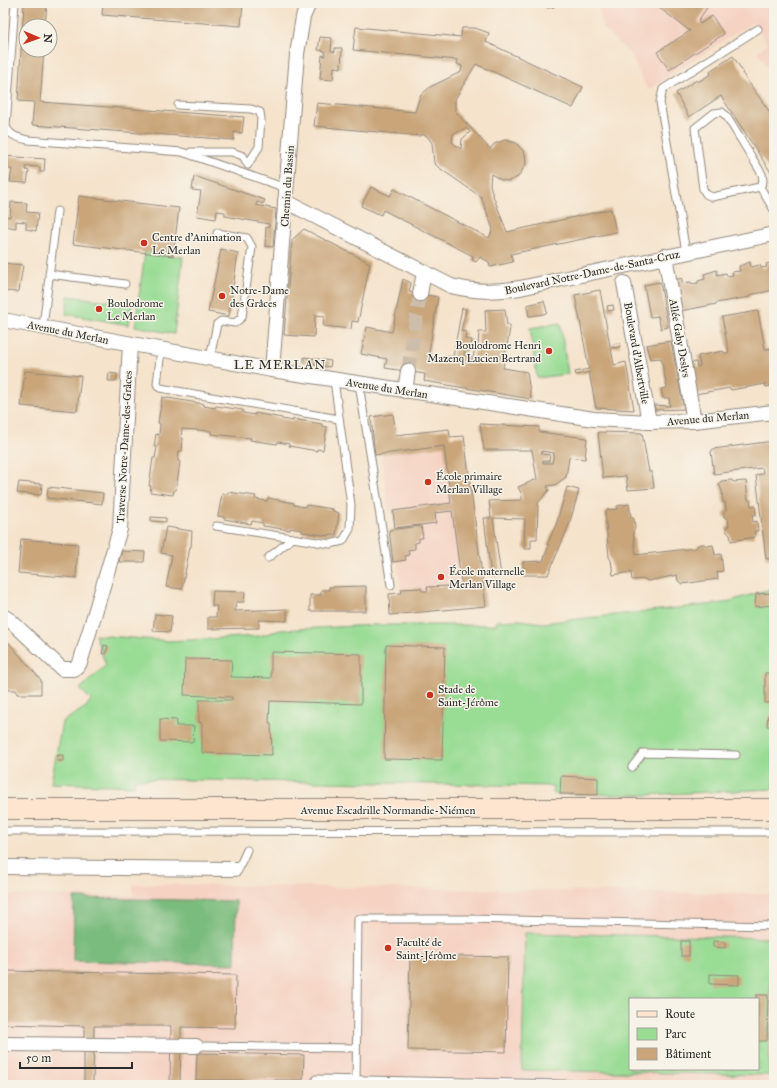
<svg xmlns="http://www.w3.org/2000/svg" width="777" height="1088" viewBox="0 0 777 1088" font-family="'IM FELL Great Primer',serif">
	<rect width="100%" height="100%" fill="#f7f3e8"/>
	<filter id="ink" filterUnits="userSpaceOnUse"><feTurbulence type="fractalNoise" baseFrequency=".025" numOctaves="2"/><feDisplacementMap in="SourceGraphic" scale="8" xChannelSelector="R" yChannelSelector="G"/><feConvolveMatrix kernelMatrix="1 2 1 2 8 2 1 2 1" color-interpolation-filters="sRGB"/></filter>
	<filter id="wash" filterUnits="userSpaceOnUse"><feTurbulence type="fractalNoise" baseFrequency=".012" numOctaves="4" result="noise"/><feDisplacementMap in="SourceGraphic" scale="16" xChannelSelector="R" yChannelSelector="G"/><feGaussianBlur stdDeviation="0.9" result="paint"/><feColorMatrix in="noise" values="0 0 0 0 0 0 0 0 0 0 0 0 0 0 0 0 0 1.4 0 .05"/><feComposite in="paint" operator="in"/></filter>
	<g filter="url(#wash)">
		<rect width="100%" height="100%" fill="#f5e3cc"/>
		<g fill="#f5d2c2" fill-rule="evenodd">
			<polygon points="599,3 774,3 774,76 757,52 768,44 753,22 648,90 630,54 602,27"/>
			<polygon points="449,429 450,437 464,436 486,606 390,615 389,594 402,593 397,561 393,562 389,530 395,528 393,511 389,513 381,455 375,455 373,445 396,435"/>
			<path d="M133 884 774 894V1085H3V895L133 896ZM630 999H758V1069H630Z"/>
		</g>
		<g fill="#99dc94" stroke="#628460" fill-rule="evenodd">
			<polygon points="145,252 183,257 174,334 135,326"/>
			<polygon points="68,296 132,304 129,325 66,314"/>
			<polygon points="560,323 568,374 537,378 530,328"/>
			<polygon points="774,588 774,789 646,795 553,794 553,786 135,779 134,786 51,783 62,722 86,707 91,700 80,689 106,665 95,635 169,641 260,636 280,630 374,625 496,625 497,621 520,620 542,623 723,603"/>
			<path d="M525 933 771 938 769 1075 522 1070ZM630 999H758V1069H630Z"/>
		</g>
		<polygon fill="#7abc7e" stroke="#527454" points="74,898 236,901 235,964 73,961"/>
		<g id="blocks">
			<g fill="#c9a579" fill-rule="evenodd">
				<polygon points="24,3 47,3 45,26 26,26 26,50 44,50 40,102 244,117 242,133 234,132 234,140 32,125 34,102 18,101"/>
				<polygon points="103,3 243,3 241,26 102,15"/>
				<polygon points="546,3 554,3 554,7 547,8"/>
				<polygon points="653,3 688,3 695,8 699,3 710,3 698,21 700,24 712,16 724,34 669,70 657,52 690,31"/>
				<path d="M356 27 461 37 462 28H475L489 33 486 42 583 87 573 108 476 64 455 99V111L490 149 494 144 505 140 516 143 525 153 526 164 518 177 509 181 501 180 491 174 490 184 492 193 507 232 611 209 616 232 511 254 513 262 490 267 489 262 480 257 476 262 472 260 473 256 383 210 381 215 361 206 371 187 390 196 394 189 489 238 493 229 481 197 438 167 434 163 432 143 427 136 420 134V136L314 126 317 103 415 112 420 96 430 87 461 72 462 66 457 64 458 60 353 50ZM466 128 470 132 462 139 461 149 452 142 453 134Z"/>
				<polygon points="320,37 332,38 331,51 335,52 335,48 342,48 341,68 334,67 333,80 320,79 322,55 325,56 325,51 318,50"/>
				<polygon points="733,56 743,72 742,73 774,118 774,177 721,96 689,117 676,93 697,80 698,82 711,74 710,71"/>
				<polygon points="3,156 45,159 44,172 40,172 40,167 26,166 26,170 29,171 27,183 10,182 12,169 5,169"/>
				<polygon points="194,176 265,200 263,204 257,202 256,205 276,209 273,247 265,246 266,227 269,227 269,224 225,216 225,212 217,211 216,219 197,216 201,191 192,190"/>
				<polygon points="79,196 179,208 173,256 73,244"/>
				<polygon points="11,202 27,203 26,212 38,213 36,231 26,229 26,222 16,221 16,228 3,226 3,216 10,217"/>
				<polygon points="304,229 370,263 358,322 352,321 351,329 323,326 324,316 315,315 314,337 284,335 292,240"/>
				<polygon points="221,249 238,253 229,316 208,312"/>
				<polygon points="750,262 751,267 760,265 761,268 767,267 766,264 774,262 774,290 750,295 750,297 716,303 717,304 680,311 674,280 682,278 682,283 691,282 692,284 698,283 698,281 705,279 704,274 717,270 717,275 726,273 727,276 733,275 732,272 740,271 739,266"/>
				<polygon points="3,263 23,265 19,291 18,292 3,291"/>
				<polygon points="403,279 411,283 409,292 438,297 428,358 443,361 443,356 453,357 462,308 466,309 461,331 466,332 465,339 472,340 470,351 465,350 464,355 469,356 468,362 472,363 475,348 478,348 479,332 486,332 485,310 505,309 507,325 510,325 510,328 503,368 527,372 531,399 424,381 425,374 385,368 387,359 361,354 367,327 392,332"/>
				<polygon points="660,282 668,327 661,329 658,316 650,317 644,285"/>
				<polygon points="600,290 610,346 619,342 620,347 611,348 614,365 626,362 634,410 596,408 589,372 576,375 575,372 589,369 575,295"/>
				<polygon points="544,301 547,312 544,314 529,316 527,305"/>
				<polygon points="613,305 614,310 608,311 607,306"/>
				<polygon points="758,311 765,349 774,348 774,385 766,387 765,384 731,390 730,388 695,394 689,363 696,362 697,367 700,366 698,356 723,351 724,353 729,353 722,317"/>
				<polygon points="671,341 684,409 655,410 654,405 670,406 669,398 663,398 661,389 667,388 661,358 650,359 646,345"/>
				<polygon points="304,357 331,361 330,367 304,363"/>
				<polygon points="25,371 81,376 77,411 21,406"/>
				<polygon points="109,373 117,374 116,381 108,381"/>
				<polygon points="162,397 204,404 204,406 215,408 216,406 243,410 243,413 255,415 255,413 282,418 282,419 293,421 293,419 322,424 322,426 327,427 323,450 317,449 317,451 289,446 289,444 278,442 277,444 250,440 251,438 211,434 211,431 182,429 181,438 183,438 182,451 179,451 178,461 180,462 176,490 174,490 173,495 150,492 151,486 149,486 153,458 155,458 157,447 154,447 156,434 159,435 160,424 158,423"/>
				<polygon points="393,414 396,435 449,429 450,437 464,436 486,606 390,615 389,594 402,593 401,589 421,588 422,591 428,591 427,587 447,586 448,589 462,588 452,511 435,513 436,523 395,528 393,511 451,503 444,446 375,455 371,417"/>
				<path d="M480 424 539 427V432L587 438 585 459 569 457 566 477 555 485 547 486 549 490 538 503 537 539H531V549H524L525 519 493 518 501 576H491L484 518H491L489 501 522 500V495L518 487 537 479 532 450H484ZM541 451 554 453 552 463H543V461H549L550 455 542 454Z"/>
				<polygon points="598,432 642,433 649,472 652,472 654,488 628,490 626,476 603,478"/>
				<polygon points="774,441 774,558 766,559 756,475 763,474 762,468 714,474 711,452 713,449"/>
				<polygon points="732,480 733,482 746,481 748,500 750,500 751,506 755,506 756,515 752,515 753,522 757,521 758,531 754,531 755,537 731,541 730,535 727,532 726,528 729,526 728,519 724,517 724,512 726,510 725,502 723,503 722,491 719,484 721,481"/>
				<polygon points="19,482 42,484 41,495 17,493"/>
				<polygon points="48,487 103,493 102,504 47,498"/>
				<polygon points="567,487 579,490 569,525 548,575 523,575 523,562 543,561 549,545 547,545 557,522"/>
				<polygon points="228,492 256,496 255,499 267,501 268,498 294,503 294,505 305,507 306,505 333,509 333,511 339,513 336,535 329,534 329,536 302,532 302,530 290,528 290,530 263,526 263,523 252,521 251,524 224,519 224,517 218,516 222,494 228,494"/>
				<polygon points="629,504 631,517 634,519 635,528 633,531 636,555 696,548 698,545 704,544 707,546 713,545 715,555 721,554 723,571 717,572 718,579 682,584 678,581 677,575 648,581 645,579 632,580 631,572 613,575 611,560 609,557 605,513 607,510 617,509 617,506"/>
				<polygon points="151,517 166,518 166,522 151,521"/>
				<polygon points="421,526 423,538 419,538 419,542 415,543 415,549 408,550 409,555 405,556 406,560 393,562 389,530"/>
				<polygon points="166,527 192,531 191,547 190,547 182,589 166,587 172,555 161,553"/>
				<polygon points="21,539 78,544 76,578 18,573"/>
				<polygon points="122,551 145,552 144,562 119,562"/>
				<polygon points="366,586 366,611 310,611 310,595 321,595 321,590 329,590 329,587"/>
				<polygon points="213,591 245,592 244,602 236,602 235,611 287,609 287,621 259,620 259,628 208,629 208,617 216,617 217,606 212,606"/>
				<polygon points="772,593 772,605 755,607 756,594"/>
				<polygon points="155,614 172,616 170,632 153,631"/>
				<polygon points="3,636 41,680 41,694 17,694 16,690 3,690"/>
				<polygon points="104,645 108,646 105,654 102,654"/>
				<polygon points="386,645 445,647 442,760 384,759"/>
				<polygon points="271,652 361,654 361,704 270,701 269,723 271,723 272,755 202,753 202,723 199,722 199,700 232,700 232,697 184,695 185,659 232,660 231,677 271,678"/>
				<rect x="765" y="673" width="9" height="30"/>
				<polygon points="768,715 774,716 774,726 767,726"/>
				<polygon points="160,719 177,720 176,726 194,726 193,742 160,741"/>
				<polygon points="58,755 63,755 63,761 57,761"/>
				<polygon points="561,776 598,778 598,795 560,794"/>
				<rect x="681" y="941" width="8" height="15"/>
				<polygon points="713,941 725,942 725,948 713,947"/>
				<polygon points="410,955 508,957 506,1052 408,1050"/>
				<polygon points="3,971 236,975 235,1028 181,1027 180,1085 170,1085 171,1026 94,1026 93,1085 84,1085 84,1026 3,1024"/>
				<polygon points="710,974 739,975 739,985 710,984"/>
				<polygon points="756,995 768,995 767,1041 758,1041 758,999 756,999"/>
				<polygon points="197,1053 304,1055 303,1080 196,1080"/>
			</g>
		</g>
	</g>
	<g filter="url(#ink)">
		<use href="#blocks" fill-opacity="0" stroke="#90877c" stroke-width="1"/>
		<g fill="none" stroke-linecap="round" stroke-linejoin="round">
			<polyline stroke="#cdbeac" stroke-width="14" stroke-dasharray="14 7" stroke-linecap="butt" points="408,371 420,294"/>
			<g stroke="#90877c" stroke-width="9">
				<g id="lane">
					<path d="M15 3 6 126C9 136 19 138 28 140L182 152 286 188"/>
					<polyline points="178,105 251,109 260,112 261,119 259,147 248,164"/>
					<polygon points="722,112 727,117 762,174 763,181 760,187 712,197 706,194 703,189 695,128 714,113"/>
					<polyline points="191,152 232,152 243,156 248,165"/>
					<polyline points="760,187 774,210"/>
					<polyline points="686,252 660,102 663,89 758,29"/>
					<polyline points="49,274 125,284"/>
					<polyline points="43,327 57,211"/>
					<polyline points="161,350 157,384 160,388 339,419"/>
					<polyline points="210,358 217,324 221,321 235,323 242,317 252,247 247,238 217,233"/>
					<polyline points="359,384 391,585"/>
					<polyline points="216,526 330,544 343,541 350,529 351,505 334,380"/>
					<polyline points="268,558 293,538"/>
					<polyline points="632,767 643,753 736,755"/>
					<polyline points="3,831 774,832"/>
					<polyline points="235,869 241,863 247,850"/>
					<polyline points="196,1046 356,1048"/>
					<polyline points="316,1085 316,1079 613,1085"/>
					<polyline points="356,1085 358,919 466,919 774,926"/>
				</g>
			</g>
			<g stroke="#90877c" stroke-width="16">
				<g id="street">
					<path d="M285 201 451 286C475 292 495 292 520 288L774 234"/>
					<polyline points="665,256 694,421"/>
					<polyline points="624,283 649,422"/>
					<polyline points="420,294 424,272"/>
					<polyline points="3,320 272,370 594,419 649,422 694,421 774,412"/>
					<polyline points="272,370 297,54 303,17 309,3"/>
					<polyline points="405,391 408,371"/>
					<polyline points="3,616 11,621 62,669 74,669 80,663 120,529 130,344"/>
					<polyline points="3,867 235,869"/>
					<polyline points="3,1044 196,1046"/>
				</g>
			</g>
			<g stroke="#90877c" stroke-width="22">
				<polyline id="secondary" points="3,809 774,809"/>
			</g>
			<use href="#lane" stroke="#fff" stroke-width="7"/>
			<use href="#street" stroke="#fff" stroke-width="14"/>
			<use href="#secondary" stroke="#fde5d0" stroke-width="20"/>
		</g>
	</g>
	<g fill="#c8321e" stroke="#f7f3e8" stroke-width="1.5">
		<circle cx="144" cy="243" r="4"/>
		<circle cx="222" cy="296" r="4"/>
		<circle cx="99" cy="309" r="4"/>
		<circle cx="549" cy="351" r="4"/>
		<circle cx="428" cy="482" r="4"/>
		<circle cx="441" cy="577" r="4"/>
		<circle cx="430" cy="695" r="4"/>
		<circle cx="388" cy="948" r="4"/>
	</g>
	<g text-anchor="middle" stroke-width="3" stroke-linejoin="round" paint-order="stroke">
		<g font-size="11" fill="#2b2b2b" stroke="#f7f3e8">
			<text transform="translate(287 186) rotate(-86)" y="4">Chemin du Bassin</text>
			<text transform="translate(592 272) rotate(-12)" y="4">Boulevard Notre-Dame-de-Santa-Cruz</text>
			<text transform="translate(68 332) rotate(11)" y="4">Avenue du Merlan</text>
			<text transform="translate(680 338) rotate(80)" y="4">Allée Gaby Deslys</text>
			<text transform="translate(637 353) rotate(80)" y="4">Boulevard d'Albertville</text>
			<text transform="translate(387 388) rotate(9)" y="4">Avenue du Merlan</text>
			<text transform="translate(708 418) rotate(-5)" y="4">Avenue du Merlan</text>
			<text transform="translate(124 447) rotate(-87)" y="4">Traverse Notre-Dame-des-Grâces</text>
			<text x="388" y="814">Avenue Escadrille Normandie-Niémen</text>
		</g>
		<g font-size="11" fill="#2b2b2b" stroke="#f7f3e8" text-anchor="start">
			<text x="152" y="241">Centre d'Animation<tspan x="152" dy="13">Le Merlan</tspan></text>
			<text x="230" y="294">Notre-Dame<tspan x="230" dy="13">des Grâces</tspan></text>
			<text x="107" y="307">Boulodrome<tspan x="107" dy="13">Le Merlan</tspan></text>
			<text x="541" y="349" text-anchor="end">Boulodrome Henri<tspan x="541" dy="13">Mazenq Lucien Bertrand</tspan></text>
			<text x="436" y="480">École primaire<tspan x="436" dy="13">Merlan Village</tspan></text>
			<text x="449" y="575">École maternelle<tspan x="449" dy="13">Merlan Village</tspan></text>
			<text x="438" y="693">Stade de<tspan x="438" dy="13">Saint-Jérôme</tspan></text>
			<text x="396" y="946">Faculté de<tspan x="396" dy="13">Saint-Jérôme</tspan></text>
		</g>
		<g font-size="13" letter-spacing="1" fill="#2b2b2b" stroke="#f7f3e8">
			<text x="280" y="369">LE MERLAN</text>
		</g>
	</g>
	<rect width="777" height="1088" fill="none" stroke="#f7f3e8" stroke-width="16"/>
	<rect x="629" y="998" width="130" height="72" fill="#f7f3e8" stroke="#a5a39c"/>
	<rect x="637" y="1011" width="20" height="6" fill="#fde5d0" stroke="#a5a39c"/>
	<text x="665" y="1018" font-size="12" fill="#2b2b2b">Route</text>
	<rect x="637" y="1028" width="20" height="12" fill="#99dc94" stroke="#a5a39c"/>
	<text x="665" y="1038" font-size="12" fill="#2b2b2b">Parc</text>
	<rect x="637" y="1048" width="20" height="12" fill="#c9a579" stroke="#a5a39c"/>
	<text x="665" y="1058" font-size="12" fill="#2b2b2b">Bâtiment</text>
	<g transform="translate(38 38) rotate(92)"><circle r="19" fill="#f7f3e8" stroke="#a5a39c"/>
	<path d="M0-3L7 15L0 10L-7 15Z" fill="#c8321e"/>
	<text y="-6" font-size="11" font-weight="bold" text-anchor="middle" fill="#2b2b2b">N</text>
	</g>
	<path d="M20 1062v6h112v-6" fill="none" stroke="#2b2b2b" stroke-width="2"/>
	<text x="26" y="1062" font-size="12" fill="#2b2b2b" stroke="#f7f3e8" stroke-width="3" paint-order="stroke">50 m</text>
</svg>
